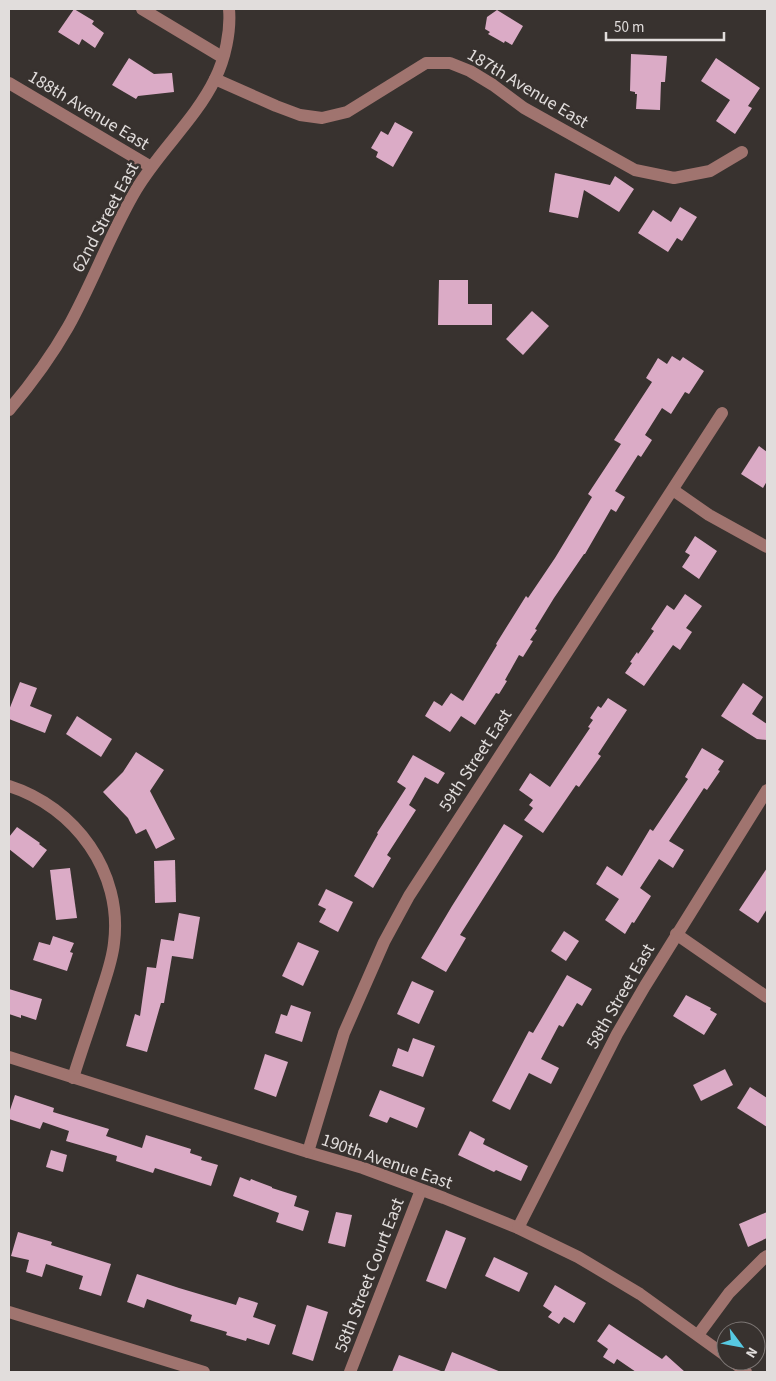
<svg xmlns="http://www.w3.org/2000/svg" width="776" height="1381" viewBox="0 0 776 1381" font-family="'Source Sans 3',sans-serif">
	<rect width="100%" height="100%" fill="#38322f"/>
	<g fill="#dbabc6">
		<polygon points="74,9 94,21 92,24 104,33 95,48 82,39 79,45 58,32"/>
		<polygon points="497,10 523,26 512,45 505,41 504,43 488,34 490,32 485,29 487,17"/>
		<polygon points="631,54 667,56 665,82 661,82 660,110 636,109 637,94 635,94 635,92 630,91"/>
		<polygon points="129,58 154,74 172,73 174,92 138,96 136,99 112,85"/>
		<polygon points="716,58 760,88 748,106 752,108 735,134 716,121 730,100 701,81"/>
		<polygon points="395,122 413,132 393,167 376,157 378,152 371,148 381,131 388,135"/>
		<polygon points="555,173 610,185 615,176 634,189 619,212 584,190 578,218 549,212"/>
		<polygon points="680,207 697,217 682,241 677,238 668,252 638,233 653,210 671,222"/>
		<polygon points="439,280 468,280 468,304 492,304 492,325 438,325"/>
		<polygon points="532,311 549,326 523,355 506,339"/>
		<polygon points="672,356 680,361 683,357 704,371 689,394 685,392 671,414 662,408 645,435 652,440 641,457 638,455 615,491 625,497 616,512 611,509 585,554 584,554 554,598 535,629 537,630 530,640 533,641 523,657 519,655 505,680 507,681 499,694 496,693 475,725 461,716 450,732 425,716 434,701 442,706 451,693 463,701 497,645 496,644 526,596 528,598 555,558 592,497 588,494 621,444 614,440 652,382 646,378 658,358 667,364"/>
		<polygon points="759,446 767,452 767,481 763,488 741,474"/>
		<polygon points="695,536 717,551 699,579 682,567 690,555 685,552"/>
		<polygon points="685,594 702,606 686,628 692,632 680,650 673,645 644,686 625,673 632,663 630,662 637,652 638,654 654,631 651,629 667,605 674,610"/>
		<polygon points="20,682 37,688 30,706 52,715 45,733 9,719 9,710"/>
		<polygon points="743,683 763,697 752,714 767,724 767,740 757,739 721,716"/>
		<polygon points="608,698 627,710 598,754 601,756 579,787 576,785 543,833 524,820 533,808 529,805 533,800 519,790 530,773 550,787 590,728 588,727 593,720 590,718 598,706 601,708"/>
		<polygon points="77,716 112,739 101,757 66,734"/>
		<polygon points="702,748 724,761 718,770 720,771 707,790 704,788 669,841 684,850 673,868 659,859 640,888 651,896 634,923 632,922 625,934 605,920 619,899 596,884 607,866 622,876 650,829 653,831 688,779 685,777"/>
		<polygon points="136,752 164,770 150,791 175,839 156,849 146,829 136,834 128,818 103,792 123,772"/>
		<polygon points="413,755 445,773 438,784 425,777 409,805 416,810 387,855 391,858 373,888 354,876 378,834 377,833 406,788 397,782"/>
		<polygon points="504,824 523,836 460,935 466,938 446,972 421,958 452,906"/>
		<polygon points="17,827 40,843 39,844 47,850 33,868 9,849 9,837"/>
		<polygon points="175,860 176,902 155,903 154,861"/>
		<polygon points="70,868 77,918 56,920 50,870"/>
		<polygon points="767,868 767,909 758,923 739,910"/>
		<polygon points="326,889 353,902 338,932 319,922 326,909 318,905"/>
		<polygon points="179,913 200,917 193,959 172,956 164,1003 161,1003 147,1052 126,1046 135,1014 140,1016 147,967 156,968 161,939 174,941"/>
		<polygon points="564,931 579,941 566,961 551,951"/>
		<polygon points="53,936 74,943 70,952 73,953 67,971 33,960 39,942 50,945"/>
		<polygon points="298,942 319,951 303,986 282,976"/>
		<polygon points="567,975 592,989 582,1006 577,1003 563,1027 559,1025 541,1059 559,1068 551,1084 529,1073 510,1110 492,1101 529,1031 533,1033"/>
		<polygon points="412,981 434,991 419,1024 397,1014"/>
		<polygon points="9,989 42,999 36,1020 21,1015 21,1018 9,1014"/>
		<polygon points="686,995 711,1008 710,1010 717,1014 704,1035 673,1016"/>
		<polygon points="291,1005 311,1012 302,1042 275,1033 281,1014 287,1016"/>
		<polygon points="413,1038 435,1046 423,1077 392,1066 398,1048 408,1052"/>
		<polygon points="265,1054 288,1062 276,1097 254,1089"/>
		<polygon points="725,1069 733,1085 701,1101 693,1085"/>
		<polygon points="750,1087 767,1098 767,1127 737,1108"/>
		<polygon points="380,1090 425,1108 417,1128 390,1117 387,1123 369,1116"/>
		<polygon points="15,1095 54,1108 53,1112 109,1129 106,1136 142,1148 146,1135 191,1149 190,1153 202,1157 201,1160 218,1165 211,1186 155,1168 153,1173 116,1161 117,1156 66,1141 69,1131 43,1122 40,1129 9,1119 9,1113"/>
		<polygon points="470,1131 485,1139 483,1144 528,1166 521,1181 496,1170 494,1172 458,1155"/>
		<polygon points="51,1150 67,1155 63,1172 46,1167"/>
		<polygon points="240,1177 250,1181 251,1179 272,1187 272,1188 297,1196 294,1206 309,1211 303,1231 276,1222 279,1213 233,1196"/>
		<polygon points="336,1212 352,1215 345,1247 328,1243"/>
		<polygon points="767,1212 767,1238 748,1247 739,1224"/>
		<polygon points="446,1230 466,1238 446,1289 426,1281"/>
		<polygon points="18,1232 52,1242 51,1245 111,1264 101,1296 79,1289 83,1276 46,1264 42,1277 26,1272 29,1260 11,1256"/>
		<polygon points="494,1257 528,1273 519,1292 485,1276"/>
		<polygon points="137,1274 179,1288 236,1305 239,1297 258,1303 253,1317 276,1325 269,1345 247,1338 246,1341 226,1335 227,1332 190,1321 192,1315 147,1299 144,1308 127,1302"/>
		<polygon points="555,1285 586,1303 574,1323 564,1317 559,1324 548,1317 552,1312 543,1306"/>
		<polygon points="307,1305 328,1312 313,1361 292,1354"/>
		<polygon points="609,1324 662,1359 666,1355 685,1372 636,1372 617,1359 614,1364 603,1357 608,1349 597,1341"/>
		<polygon points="452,1352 501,1372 444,1372"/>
		<polygon points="399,1355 441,1371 441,1372 392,1372"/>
	</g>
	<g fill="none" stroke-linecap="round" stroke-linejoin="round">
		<g stroke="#a0746f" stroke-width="12">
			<polyline points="142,9 222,57"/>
			<polyline points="215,79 276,106 300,115 322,118 347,112 426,63 450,63 470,71 493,85 524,108 635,170 674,178 710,171 742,152"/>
			<polyline points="9,83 151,167"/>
			<path d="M9 410C31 384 51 357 68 327 93 282 110 234 136 190 159 151 195 120 215 79 225 59 231 31 229 9"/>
			<polyline points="673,490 709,515 767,547"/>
			<path d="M9 786C75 807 123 872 114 943 112 963 104 982 98 1002 90 1027 81 1052 73 1078"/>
			<polyline points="676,934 767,997"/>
			<polyline points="9,1057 308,1152 363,1168 444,1198 518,1228 578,1257 640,1294 726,1356"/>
			<polyline points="308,1152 344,1033 384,942 409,896 722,413"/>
			<polyline points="518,1228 617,1034 645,986 767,790"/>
			<polyline points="9,1312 204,1372"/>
			<polyline points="698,1335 729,1293 764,1258 767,1256"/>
			<polyline points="732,1361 746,1372"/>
			<polyline points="350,1372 421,1190"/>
		</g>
	</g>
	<g text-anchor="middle" stroke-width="5" stroke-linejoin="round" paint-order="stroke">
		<g font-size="18" fill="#e1dddc" stroke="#38322f">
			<text transform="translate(528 88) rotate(31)" y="6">187th Avenue East</text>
			<text transform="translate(89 110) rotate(31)" y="6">188th Avenue East</text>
			<text transform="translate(105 217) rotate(-62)" y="6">62nd Street East</text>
			<text transform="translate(475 760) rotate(-57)" y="6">59th Street East</text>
			<text transform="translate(620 996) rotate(-60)" y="6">58th Street East</text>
			<text transform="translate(387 1161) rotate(19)" y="6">190th Avenue East</text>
			<text transform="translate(369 1275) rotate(-69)" y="6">58th Street Court East</text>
		</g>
	</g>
	<rect width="776" height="1381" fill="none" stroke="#e1dddc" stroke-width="20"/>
	<g transform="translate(741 1346) rotate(122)"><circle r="24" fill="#38322f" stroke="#7c7674"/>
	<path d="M0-4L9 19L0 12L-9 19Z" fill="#57c9e2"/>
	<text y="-8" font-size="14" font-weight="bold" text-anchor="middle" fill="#e1dddc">N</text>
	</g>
	<path d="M606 32v8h118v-8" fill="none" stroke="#e1dddc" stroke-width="2.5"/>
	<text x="614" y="32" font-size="15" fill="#e1dddc" stroke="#38322f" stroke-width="4" paint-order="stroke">50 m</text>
</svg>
